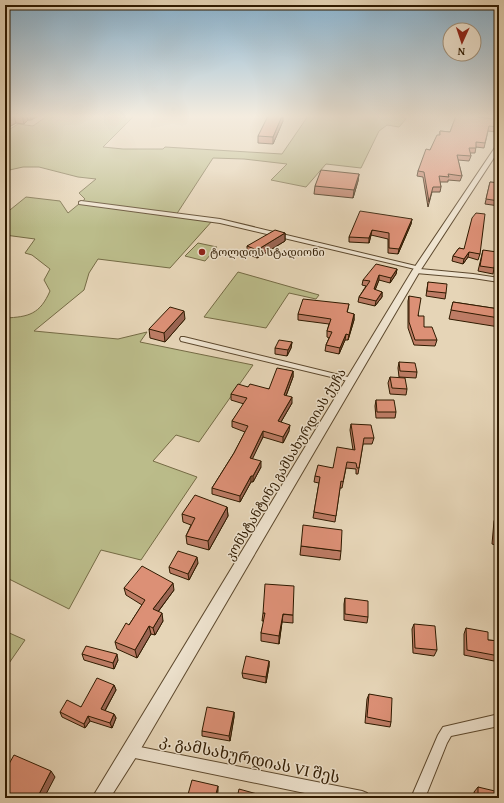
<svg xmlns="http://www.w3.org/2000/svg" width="504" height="803" viewBox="0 0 504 803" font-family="'Gentium Book Plus','Noto Serif Georgian',serif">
	<rect width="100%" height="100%" fill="#e6d5b7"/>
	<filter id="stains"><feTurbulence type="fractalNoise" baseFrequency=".005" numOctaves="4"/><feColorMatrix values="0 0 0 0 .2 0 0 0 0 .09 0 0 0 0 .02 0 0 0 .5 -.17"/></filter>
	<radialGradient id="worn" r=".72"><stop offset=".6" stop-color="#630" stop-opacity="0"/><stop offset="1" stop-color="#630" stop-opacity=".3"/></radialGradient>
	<g fill="#bbbc8a" stroke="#756b45">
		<path d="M47 116H134L103 147 123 149H163L165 147 282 154 308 116H401L406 119 399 127 387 125 379 131 361 168 326 164 306 187 271 180 287 164 244 159 213 158 176 215 213 220 170 268 98 259 89 273 84 290 34 331 118 339 147 332 140 342 253 365 199 442 176 435 153 461 197 477 141 560 101 550 69 609 5 577V318C29 317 40 314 50 291L44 280 50 269 32 255 25 253 35 239 5 235V214L26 197 60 201 68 213 85 199 79 193 96 179 78 177 39 167H23L5 171V131H7L18 124 33 126Z"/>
		<polygon points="198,243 217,247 205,261 185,256"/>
		<polygon points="238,272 319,295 316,299 289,293 266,328 204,317"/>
		<polygon points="5,631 25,640 5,669"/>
	</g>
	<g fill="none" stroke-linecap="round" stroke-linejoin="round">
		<g stroke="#5d492e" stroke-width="2">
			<g id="minor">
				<polygon points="81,201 220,219 420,267 421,268 420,269 473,274 499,278 499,282 473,278 416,273 413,271 415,269 220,223 79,204 79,202"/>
				<polygon points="181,337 184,337 352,378 356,380 352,382 181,341 180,339"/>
				<polygon points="499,714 499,726 451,736 447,743 425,798 411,798 438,735 443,727"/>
				<polygon points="130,745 362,791 367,793 369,798 329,798 130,757 126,755 124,751 126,747"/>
			</g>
		</g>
		<g stroke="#5d492e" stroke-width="2">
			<polygon id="tertiary" points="499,144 499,150 420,271 136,757 110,798 92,798 412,271 496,146"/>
		</g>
		<use href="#minor" fill="#efe4d0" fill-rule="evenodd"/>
		<use href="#tertiary" fill="#efe4d0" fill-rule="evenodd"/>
	</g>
	<g fill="#bd7c65" stroke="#2f1a00">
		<polygon points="5,116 38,116 31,120 28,120 24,124 16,123 5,129"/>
		<polygon points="456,116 499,116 499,128 498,128 496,132 488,131 484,148 476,147 475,153 470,153 471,156 469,161 458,160 462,176 460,181 448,180 448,182 440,182 441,187 440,192 432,192 428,207 423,177 417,176 418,171 430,150 439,135 440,131 450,132"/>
		<polygon points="283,121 273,144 258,143 258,136"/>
		<polygon points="359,174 358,181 353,198 314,194 315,186"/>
		<polygon points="490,182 499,183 499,206 485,204"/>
		<polygon points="412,219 411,224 398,254 388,253 388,239 371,235 369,243 349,242 349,237"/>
		<polygon points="285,233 285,241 257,258 247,254 247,246"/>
		<polygon points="459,248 480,254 478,260 468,257 463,264 452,261 453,256"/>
		<polygon points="483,250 494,268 493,274 478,271"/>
		<polygon points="397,269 396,274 390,283 379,280 375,290 382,292 382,297 375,306 358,302 359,297 366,286 362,285 363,280"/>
		<polygon points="428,282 446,293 445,299 426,296"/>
		<polygon points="409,296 424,327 437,340 435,346 414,345 408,328 408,301"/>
		<polygon points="453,302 499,309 499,327 449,319"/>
		<polygon points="349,304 347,313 354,314 354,320 348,340 345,340 339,354 325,351 326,345 329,338 327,337 327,331 329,324 298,320 298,314"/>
		<polygon points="185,319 165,342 150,338 149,329"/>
		<polygon points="292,342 291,348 287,356 275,354 275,348"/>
		<polygon points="399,362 417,372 416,378 399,377 398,368"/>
		<polygon points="293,371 293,377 286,396 292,403 281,422 289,431 283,443 263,437 252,458 261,467 253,482 251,482 240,502 212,494 212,488 234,453 245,432 232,427 232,421 244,404 231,400 231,394 248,387 269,389"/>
		<polygon points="390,377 407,389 406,395 390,394 388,383"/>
		<polygon points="376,400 396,412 395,418 376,418 375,406"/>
		<polygon points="351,424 374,438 372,444 363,444 358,474 356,474 356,469 346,468 342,488 340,488 335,522 313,518 319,483 314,482 315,476 333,468 353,450 350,430"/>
		<polygon points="227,507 228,516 209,550 187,544 186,536 191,525 183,522 182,514"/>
		<polygon points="497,515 499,515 499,546 492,544 494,521"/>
		<polygon points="301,546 341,551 340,560 300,555"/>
		<polygon points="198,563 189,580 170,573 169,567"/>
		<polygon points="124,588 174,590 158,612 163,621 155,635 151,634 137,658 117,649 115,642 129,625 142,605 126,595"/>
		<polygon points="345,598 368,617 367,623 344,620 344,604"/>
		<polygon points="263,613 293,615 293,623 282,622 279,644 261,641 261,633 264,621 262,621"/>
		<polygon points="414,624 437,650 434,656 413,653 412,629"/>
		<polygon points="466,628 488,640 499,641 499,662 464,655 464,634"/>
		<polygon points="82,654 118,660 114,669 84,660"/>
		<polygon points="269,661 269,666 266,683 243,678 242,673"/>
		<polygon points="114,685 116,690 105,711 114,714 116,718 112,728 90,721 85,728 62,717 60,712 81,707"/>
		<polygon points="369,694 391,722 390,727 365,723 367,699"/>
		<polygon points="234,712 234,717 230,741 202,736 202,731"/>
		<polygon points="478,787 499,798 475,798 474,792"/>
	</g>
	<g fill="#9a6553" stroke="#2f1a00">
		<polygon points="12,116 14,116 16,123 5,129 5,120"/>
		<polygon points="22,116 27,116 28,120 24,124"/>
		<polygon points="30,116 38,116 31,120"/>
		<polygon points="282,116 283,116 283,121 273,144 273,137"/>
		<polygon points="359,174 358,181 353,198 354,190"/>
		<polygon points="412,219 411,224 398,254 399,249"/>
		<polygon points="372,230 371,235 369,243 369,238"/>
		<polygon points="285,233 285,241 257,258 257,250"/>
		<polygon points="469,252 468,257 463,264 464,259"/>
		<polygon points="397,269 396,274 390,283 391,278"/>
		<polygon points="379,275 379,280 373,295 374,289"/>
		<polygon points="382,292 382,297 375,306 376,301"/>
		<polygon points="184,311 185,319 165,342 164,333"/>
		<polygon points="354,314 354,320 348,340 349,335"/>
		<polygon points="346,334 345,340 339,354 340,348"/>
		<polygon points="292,342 291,348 287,356 288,350"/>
		<polygon points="293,371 293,377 284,401 284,395"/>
		<polygon points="292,397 292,403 278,427 278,421"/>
		<polygon points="290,425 289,431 283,443 283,437"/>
		<polygon points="263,431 263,437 250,464 250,458"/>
		<polygon points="261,461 261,467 253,482 253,476"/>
		<polygon points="251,476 251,482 240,502 240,496"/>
		<polygon points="227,507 228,516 209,550 208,541"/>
		<polygon points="197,557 198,563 189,580 188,574"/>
		<polygon points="173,583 174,590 154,617 153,609"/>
		<polygon points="162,613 163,621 155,635 153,628"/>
		<polygon points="283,614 282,622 279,644 279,636"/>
		<polygon points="149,626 151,634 137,658 135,650"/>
		<polygon points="117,654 118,660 114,669 113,663"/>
		<polygon points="269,661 269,666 266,683 266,677"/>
		<polygon points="114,685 116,690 103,714 101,709"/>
		<polygon points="234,712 234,717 230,741 229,736"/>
		<polygon points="114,714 116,718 112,728 110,723"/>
		<polygon points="88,716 90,721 85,728 84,724"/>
		<polygon points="51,771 55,777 44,798 37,798"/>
		<polygon points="218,786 218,791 217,798 215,798"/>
	</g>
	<g fill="#dc9076" stroke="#2f1a00">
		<polygon points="5,116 12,116 5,120"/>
		<polygon points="268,116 282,116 273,137 258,136"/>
		<polygon points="456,116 472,116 499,120 499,124 498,127 489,126 485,143 476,142 476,148 469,148 471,156 457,155 462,176 448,174 449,177 439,176 441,187 433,187 429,202 424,172 418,171 426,149 430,150 437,135 440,135 440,131 450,132"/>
		<polygon points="321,170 359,174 354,190 315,186"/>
		<polygon points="490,182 499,183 499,201 486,199"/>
		<polygon points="360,211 412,219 399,249 389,248 389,233 372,230 369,238 349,237"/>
		<polygon points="476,213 485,214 480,254 469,252 464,259 453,256 459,248 464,249 472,218"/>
		<polygon points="275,230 285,233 257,250 247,246"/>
		<polygon points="483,250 497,252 494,268 480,266"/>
		<polygon points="376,264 397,269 391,278 379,275 374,289 382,292 376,301 359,297 370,281 363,280"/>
		<polygon points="428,282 447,284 446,293 427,291"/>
		<polygon points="409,296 421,298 418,316 424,316 424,327 432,327 437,340 415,340 409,322"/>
		<polygon points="303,299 349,304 347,312 354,314 349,335 346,334 340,348 326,345 332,332 327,331 331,319 298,314"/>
		<polygon points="453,302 499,309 499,318 451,310"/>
		<polygon points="170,307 184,311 164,333 149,329"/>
		<polygon points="279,340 292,342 288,350 275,348"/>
		<polygon points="399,362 415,363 417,372 400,371"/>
		<polygon points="277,368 293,371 284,395 292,397 278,421 290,425 283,437 263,431 250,458 261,461 253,476 251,476 240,496 212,488 234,453 248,426 232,421 247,398 231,394 238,384 248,387 250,384 269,389"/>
		<polygon points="390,377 405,378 407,389 392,388"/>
		<polygon points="376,400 394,400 396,412 377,412"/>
		<polygon points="351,424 371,425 374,438 364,438 359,468 357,468 356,463 347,462 343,482 341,481 336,516 314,512 320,477 315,476 318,465 333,468 337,447 355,450"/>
		<polygon points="195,495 227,507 208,541 186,536 195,518 182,514"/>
		<polygon points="497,515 499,515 499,539 495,538"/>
		<polygon points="303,525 342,530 341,551 301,546"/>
		<polygon points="178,551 197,557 188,574 169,567"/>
		<polygon points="142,566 173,583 153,609 162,613 153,628 149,626 135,650 115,642 126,623 129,625 145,600 124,588"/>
		<polygon points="265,584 294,586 293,615 283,614 279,636 261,633 265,613 263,613"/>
		<polygon points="345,598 368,601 368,617 345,614"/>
		<polygon points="414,624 435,626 437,650 415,648"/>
		<polygon points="466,628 488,632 488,640 499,641 499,656 467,650"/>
		<polygon points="86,646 117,654 113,663 82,654"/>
		<polygon points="246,656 269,661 266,677 242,673"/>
		<polygon points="97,678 114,685 101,709 114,714 110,723 88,716 84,724 60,712 67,700 81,707"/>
		<polygon points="369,694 392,698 391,722 367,717"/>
		<polygon points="207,707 234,712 229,736 202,731"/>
		<polygon points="14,755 51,771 37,798 5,798 5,771"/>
		<polygon points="192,780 218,786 215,798 187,798"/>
		<polygon points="478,787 499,792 499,798 478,798"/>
		<polygon points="239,789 268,797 268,798 237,798"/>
	</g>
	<linearGradient id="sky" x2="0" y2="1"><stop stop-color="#88b5d4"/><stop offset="0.51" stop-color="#f4ecdf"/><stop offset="1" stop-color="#f4ecdf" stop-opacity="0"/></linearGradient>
	<rect width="504" height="228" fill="url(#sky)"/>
	<circle fill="#8f2418" stroke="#efe4d0" stroke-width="1.5" cx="202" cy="252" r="4"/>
	<g text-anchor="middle" stroke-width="3" stroke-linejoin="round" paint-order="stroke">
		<g font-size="11" fill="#2f1a00" stroke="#efe4d0" text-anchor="start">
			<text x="210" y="256">ტოლდოს სტადიონი</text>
		</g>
		<g font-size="13" fill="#2f1a00" stroke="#efe4d0">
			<text transform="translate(285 464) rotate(-59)" y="5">კონსტანტინე გამსახურდიას ქუჩა</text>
		</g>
		<g font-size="16" fill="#2f1a00" stroke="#efe4d0">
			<text transform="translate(250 758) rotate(12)" y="6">კ. გამსახურდიას VI შეს</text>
		</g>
	</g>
	<rect width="504" height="803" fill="none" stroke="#e6d5b7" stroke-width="20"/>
	<rect x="6" y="6" width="492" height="791" fill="none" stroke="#2f1a00" stroke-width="2"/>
	<rect x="10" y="10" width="484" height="783" fill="none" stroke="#2f1a00"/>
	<g transform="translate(462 42) rotate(183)"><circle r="19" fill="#efe4d0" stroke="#a2937d"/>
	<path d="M0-3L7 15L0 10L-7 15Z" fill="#8f2418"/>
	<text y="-6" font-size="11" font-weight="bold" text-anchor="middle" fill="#2f1a00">N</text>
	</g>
	<rect width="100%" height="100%" filter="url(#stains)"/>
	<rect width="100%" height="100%" fill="url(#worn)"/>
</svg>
